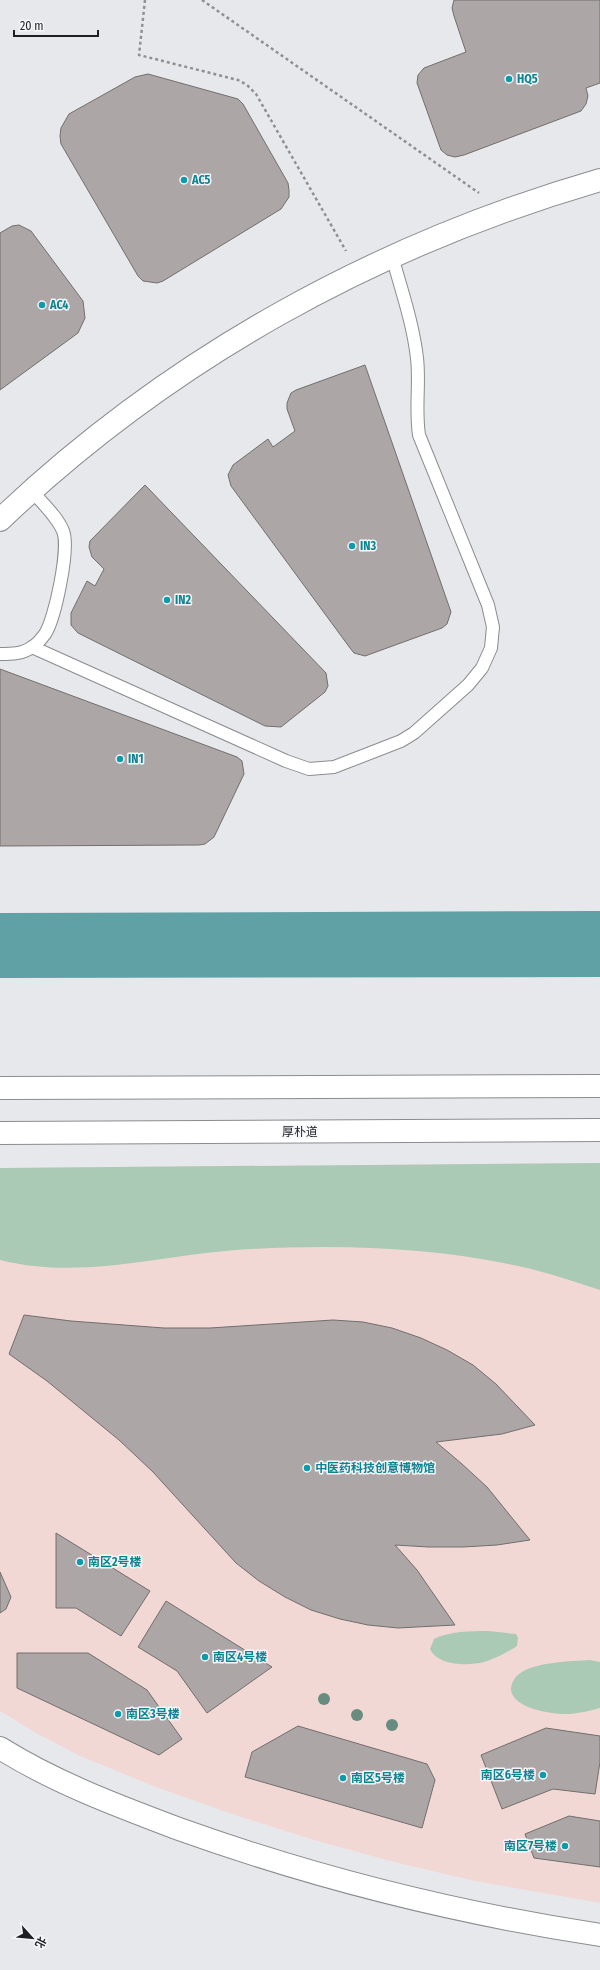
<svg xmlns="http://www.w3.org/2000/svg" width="600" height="1970" viewBox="0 0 600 1970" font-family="'Fira Sans Condensed','Noto Sans SC',sans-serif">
	<rect width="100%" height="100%" fill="#e7e8ec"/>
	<polygon fill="#f2d8d4" points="600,1163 600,1903 475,1881 394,1862 314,1840 235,1815 156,1787 80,1756 36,1733 0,1711 0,1168"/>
	<g fill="#abcab6">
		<path d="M600 1163V1290C573 1281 546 1272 518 1266 426 1246 329 1244 236 1250 157 1256 79 1280 0 1260V1168Z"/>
		<path d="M488 1631 516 1634 518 1638 517 1646C508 1652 495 1659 484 1662 468 1666 438 1666 430 1649L434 1639C450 1631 470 1631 488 1631Z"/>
		<path d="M590 1660 600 1662V1708C590 1711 580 1713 570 1714 555 1715 513 1709 511 1690 511 1684 514 1678 519 1674 534 1662 571 1661 590 1660Z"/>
	</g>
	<polygon fill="#60a1a6" points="600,911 600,977 0,978 0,913"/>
	<g fill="#aca7a6" stroke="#726e6d">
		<polygon points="454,0 600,0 600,83 586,88 588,96 586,104 581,111 464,155 455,157 447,155 441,150 417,83 418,75 424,68 466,52 454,16 452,8"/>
		<polygon points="148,74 238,99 243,104 288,183 289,190 289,197 281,209 163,281 157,283 143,281 138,276 61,144 60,136 61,128 69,114 135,77"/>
		<polygon points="19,225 31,231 83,301 85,318 78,333 0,390 0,233 12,226"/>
		<polygon points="365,365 451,612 447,624 442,628 365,656 354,653 350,648 231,486 228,475 233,465 268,439 273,447 295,431 287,409 287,403 291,393 296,390"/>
		<polygon points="145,485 326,673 328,686 325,692 281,727 265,726 78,633 71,625 71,613 87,581 95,586 104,569 92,557 89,547 90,541"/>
		<polygon points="0,669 237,757 242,761 244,774 214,837 205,844 199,845 0,846"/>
		<polygon points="24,1315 71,1321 164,1328 210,1328 333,1320 363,1322 392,1328 421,1338 447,1350 473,1365 496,1384 535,1425 502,1434 436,1442 462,1464 487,1487 530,1540 497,1545 463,1547 429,1547 395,1545 417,1570 455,1625 398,1628 368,1625 340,1619 311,1610 285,1597 259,1581 236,1563 153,1472 119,1440 47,1381 9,1354"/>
		<polygon points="56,1533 150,1591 121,1636 76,1608 56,1608"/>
		<polygon points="0,1572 11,1597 6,1609 0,1613"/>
		<polygon points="166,1601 272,1667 207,1713 177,1671 138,1647"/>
		<polygon points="17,1653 88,1653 147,1690 182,1739 159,1755 17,1688"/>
		<polygon points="298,1726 427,1764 435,1780 422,1828 245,1777 252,1752"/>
		<polygon points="546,1728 600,1736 600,1762 595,1794 553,1789 502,1809 481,1755"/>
		<polygon points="569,1816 600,1821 600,1867 534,1858 525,1834"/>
	</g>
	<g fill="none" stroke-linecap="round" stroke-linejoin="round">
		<g stroke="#8b8c90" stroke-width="14">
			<g id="lane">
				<path d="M32 647 286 761 309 769 334 767 401 741 414 733 468 685 482 668 491 648 493 627 488 605 419 435C415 408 420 384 417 358 413 323 401 289 392 256"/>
				<path d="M0 654C11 654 23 654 32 647 36 645 42 638 45 634 55 619 70 548 63 531 57 516 42 503 31 490"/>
			</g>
		</g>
		<g stroke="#8b8c90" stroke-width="24">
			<g id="street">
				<path d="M0 520C170 358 376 245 600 180"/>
				<path d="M0 1748C56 1783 118 1806 179 1829 316 1878 456 1913 600 1935"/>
			</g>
		</g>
		<g stroke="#8b8c90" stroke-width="24">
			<g id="secondary">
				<polyline points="0,1088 600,1086"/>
				<polyline points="0,1133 600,1130"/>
			</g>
		</g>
		<g stroke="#8f9093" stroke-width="2.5" stroke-dasharray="3 3" stroke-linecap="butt">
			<polyline points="145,0 139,55 238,80 247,85 256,94 346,251"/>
			<polyline points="202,0 479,193"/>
		</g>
		<use href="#lane" stroke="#fff" stroke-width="12"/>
		<use href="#street" stroke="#fff" stroke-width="22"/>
		<use href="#secondary" stroke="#fff" stroke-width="22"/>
	</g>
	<g fill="#688c7f">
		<circle cx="324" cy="1699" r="6"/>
		<circle cx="357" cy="1715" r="6"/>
		<circle cx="392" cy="1725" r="6"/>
	</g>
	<g fill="#0f9aa8" stroke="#f4f6fa" stroke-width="1.5">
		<circle cx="509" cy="79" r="4"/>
		<circle cx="184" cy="180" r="4"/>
		<circle cx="42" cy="305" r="4"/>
		<circle cx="352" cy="546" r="4"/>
		<circle cx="167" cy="600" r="4"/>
		<circle cx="120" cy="759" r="4"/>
		<circle cx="307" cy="1468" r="4"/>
		<circle cx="80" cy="1562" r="4"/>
		<circle cx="205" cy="1657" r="4"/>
		<circle cx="118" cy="1714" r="4"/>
		<circle cx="543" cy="1775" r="4"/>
		<circle cx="343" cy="1778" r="4"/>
		<circle cx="565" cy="1846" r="4"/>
	</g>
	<g text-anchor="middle" stroke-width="3" stroke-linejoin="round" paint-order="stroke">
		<g font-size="12" font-weight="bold" fill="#0d838f" stroke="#f4f6fa" text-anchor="start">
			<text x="517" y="83">HQ5</text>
			<text x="192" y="184">AC5</text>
			<text x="50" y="309">AC4</text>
			<text x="360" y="550">IN3</text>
			<text x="175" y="604">IN2</text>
			<text x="128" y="763">IN1</text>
			<text x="315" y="1472">中医药科技创意博物馆</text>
			<text x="88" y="1566">南区2号楼</text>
			<text x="213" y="1661">南区4号楼</text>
			<text x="126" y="1718">南区3号楼</text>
			<text x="535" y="1779" text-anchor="end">南区6号楼</text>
			<text x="351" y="1782">南区5号楼</text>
			<text x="557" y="1850" text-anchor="end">南区7号楼</text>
		</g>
		<g font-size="12" fill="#1f2021" stroke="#f4f6fa">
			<text x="300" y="1136">厚朴道</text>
		</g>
	</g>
	<g transform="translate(32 1938) rotate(117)" stroke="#f4f6fa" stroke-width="3" paint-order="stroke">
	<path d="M0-3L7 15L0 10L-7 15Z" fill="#1f2021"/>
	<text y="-6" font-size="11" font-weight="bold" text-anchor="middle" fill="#1f2021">北</text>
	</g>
	<path d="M14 30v6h84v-6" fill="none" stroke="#1f2021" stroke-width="2"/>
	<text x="20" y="30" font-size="12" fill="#1f2021" stroke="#f4f6fa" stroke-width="3" paint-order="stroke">20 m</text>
</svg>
